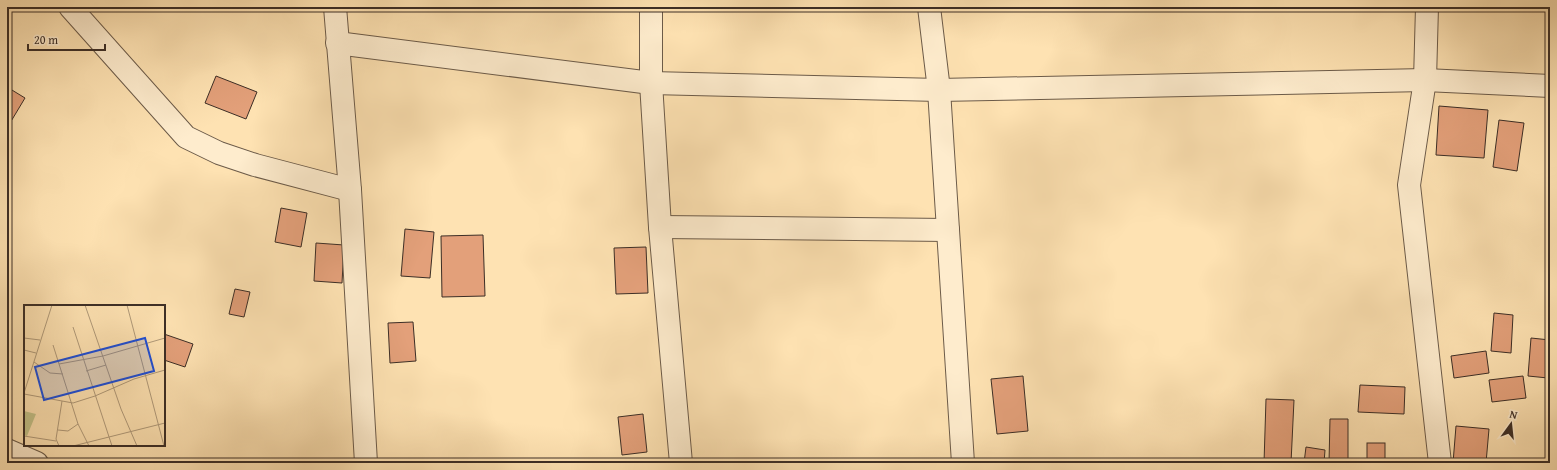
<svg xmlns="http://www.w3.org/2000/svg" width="1557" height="470" viewBox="0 0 1557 470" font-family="'Gentium Book Plus',serif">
	<rect width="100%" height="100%" fill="#fee2b2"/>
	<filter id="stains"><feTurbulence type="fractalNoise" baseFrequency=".005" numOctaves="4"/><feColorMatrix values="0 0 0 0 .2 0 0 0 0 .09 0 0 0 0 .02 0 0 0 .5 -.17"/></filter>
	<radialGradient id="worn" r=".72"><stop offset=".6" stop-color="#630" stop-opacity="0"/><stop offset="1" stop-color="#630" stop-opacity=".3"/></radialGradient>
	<g fill="#e3a07a" stroke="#3c2e26">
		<polygon points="216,76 257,92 246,119 205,103"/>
		<polygon points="7,87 25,98 7,128"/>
		<polygon points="1439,106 1488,110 1484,158 1436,155"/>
		<polygon points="1499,120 1524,123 1517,171 1493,167"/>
		<polygon points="281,208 307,213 301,247 275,242"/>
		<polygon points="405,229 434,232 430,278 401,276"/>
		<polygon points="483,235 485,296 442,297 441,236"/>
		<polygon points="316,243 344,245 342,283 314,281"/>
		<polygon points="646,247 648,293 616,294 614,248"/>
		<polygon points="235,289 250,292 244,317 229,314"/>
		<polygon points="1494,313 1513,315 1511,353 1491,351"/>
		<polygon points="413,322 416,361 390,363 388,323"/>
		<polygon points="164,334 193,344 185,367 164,360"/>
		<polygon points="1531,338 1550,340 1548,378 1528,376"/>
		<polygon points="1486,351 1489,373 1454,378 1451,356"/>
		<polygon points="1023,376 1028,431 997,434 991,379"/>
		<polygon points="1523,376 1526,398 1492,402 1489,380"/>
		<polygon points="1360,385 1405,387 1404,414 1358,412"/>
		<polygon points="1266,399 1294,400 1291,463 1264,463"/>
		<polygon points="643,414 647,452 622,455 618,417"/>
		<polygon points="1330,419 1348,419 1348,463 1329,463"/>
		<polygon points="1456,426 1489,429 1486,463 1453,463"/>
		<rect x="1367" y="443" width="18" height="20"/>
		<polygon points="1306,447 1325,450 1324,463 1304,463"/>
	</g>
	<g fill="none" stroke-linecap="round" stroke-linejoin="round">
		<g stroke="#6c5b49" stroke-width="24">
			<g id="street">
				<polyline points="70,7 186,137 219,153 255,165 350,190"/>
				<polyline points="335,7 350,190 366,463"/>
				<polyline points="651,7 651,83 660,227 681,463"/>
				<polyline points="929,7 939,90 963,463"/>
				<polyline points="1427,7 1425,80 1409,185 1440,463"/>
				<polyline points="337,43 651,83 939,90 1425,80 1550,86"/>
				<polyline points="660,227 948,230"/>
				<polyline points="7,450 37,463"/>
			</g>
		</g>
		<use href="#street" stroke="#feeccd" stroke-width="22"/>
	</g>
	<g transform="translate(24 305)">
		<rect width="141" height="141" fill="#fee2b2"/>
		<path d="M0 106 12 109 3 131 0 130Z" fill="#c3c289"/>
		<path fill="none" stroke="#b09a7a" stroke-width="1" d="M61 0 97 104 113 141M103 0 140 141M49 22 88 141M0 33 16 35M29 40 54 119 65 141M0 45 12 48M10 57 26 68 39 69M35 59 79 51 141 33M62 66 82 60M0 88 28 0M0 89 49 98 71 91 110 74 141 65M34 125 44 126 54 119M0 131 32 136M35 141 32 134 38 96M49 141 141 118"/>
		<path fill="#1d4ed8" fill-opacity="0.15" stroke="#1d4ed8" stroke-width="2" d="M121 33 130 66 20 95 11 62Z"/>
		<rect width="141" height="141" fill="none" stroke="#3c2e26" stroke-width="2"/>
	</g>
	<rect width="1557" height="470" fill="none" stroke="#fee2b2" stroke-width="24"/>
	<rect x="8" y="8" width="1541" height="454" fill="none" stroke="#3c2e26" stroke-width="2"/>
	<rect x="12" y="12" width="1533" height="446" fill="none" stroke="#3c2e26"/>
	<g transform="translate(1511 424) rotate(15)" stroke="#feeccd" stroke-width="3" paint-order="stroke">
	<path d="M0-3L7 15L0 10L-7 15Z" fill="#3c2e26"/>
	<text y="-6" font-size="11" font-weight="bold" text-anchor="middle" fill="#3c2e26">N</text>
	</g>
	<path d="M28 44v6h77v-6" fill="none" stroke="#3c2e26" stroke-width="2"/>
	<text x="34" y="44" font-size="12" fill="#3c2e26" stroke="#feeccd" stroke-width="3" paint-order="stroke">20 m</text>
	<rect width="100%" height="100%" filter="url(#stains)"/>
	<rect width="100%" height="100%" fill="url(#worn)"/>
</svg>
